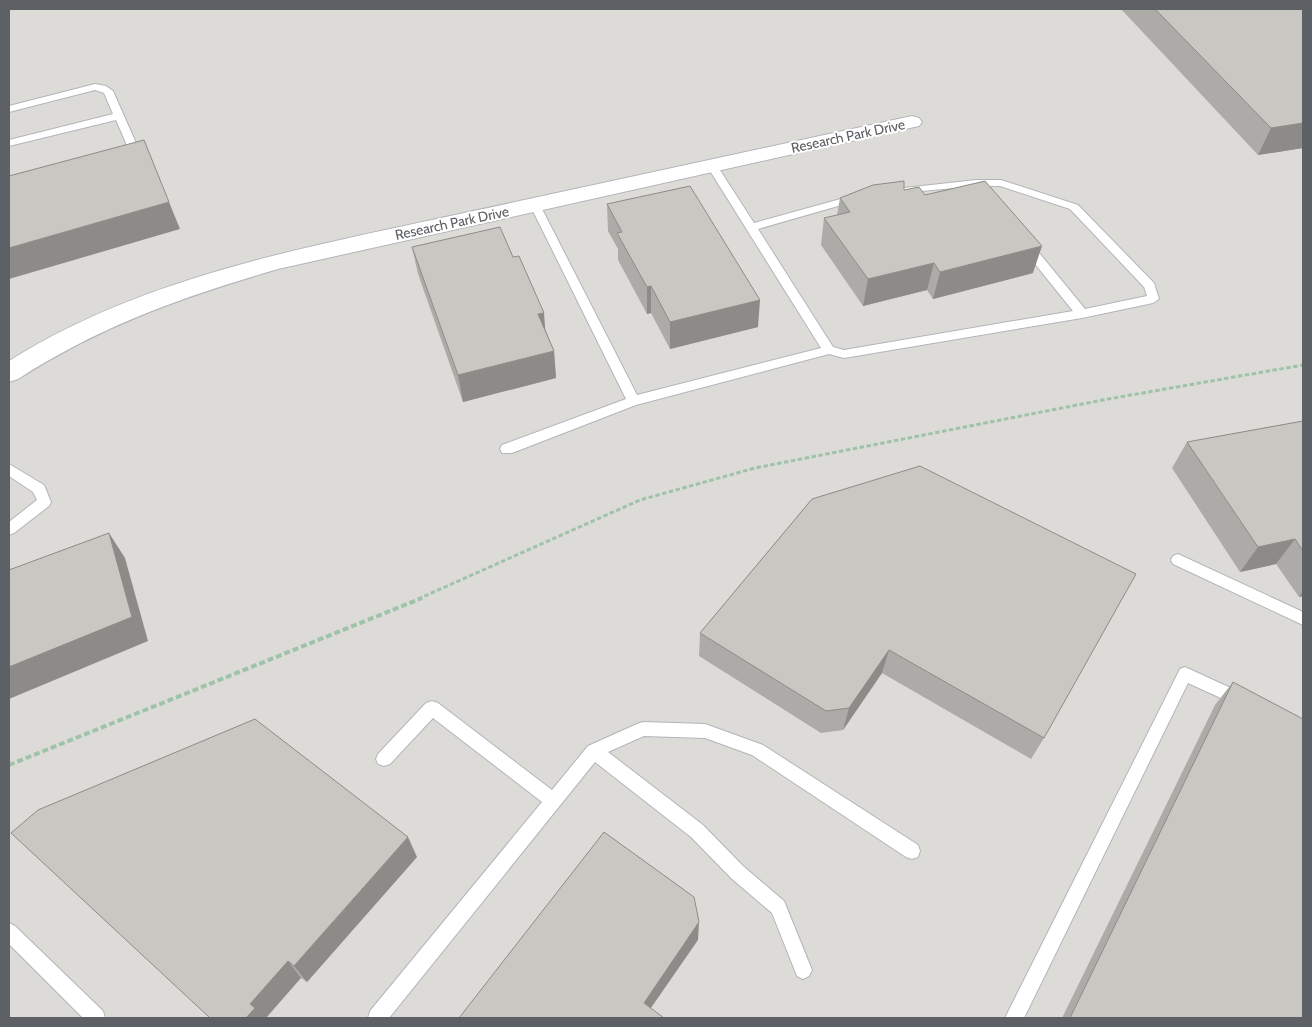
<svg xmlns="http://www.w3.org/2000/svg" width="1312" height="1027" viewBox="0 0 1312 1027" font-family="Cabin,sans-serif">
	<rect width="100%" height="100%" fill="#eeece5"/>
	<rect fill="#dddbd7" x="9" y="9" width="1294" height="1009"/>
	<g fill="none" stroke-linecap="round" stroke-linejoin="round">
		<g stroke="#b2b5b9" stroke-width="2">
			<g id="service">
				<polygon points="95,84 106,86 113,91 136,143 134,152 121,159 116,156 125,149 126,143 116,120 9,146 9,140 113,114 104,93 95,90 9,112 9,106"/>
				<polygon points="712,163 716,164 754,223 855,195 860,198 859,200 758,229 833,347 844,350 1073,311 1023,249 1021,246 1027,242 1031,243 1085,309 1147,296 1144,287 1070,209 1000,186 976,186 900,193 899,191 904,188 976,180 1001,180 1078,205 1154,283 1159,299 1153,303 1082,318 844,358 829,354 636,405 512,453 502,453 500,449 502,445 626,399 530,205 531,203 539,203 540,205 637,395 821,348 707,166"/>
				<polygon points="9,464 44,485 51,502 49,506 14,533 9,535 9,522 37,500 33,492 9,476"/>
				<polygon points="1178,554 1303,612 1303,625 1173,564 1171,560 1173,556"/>
				<polygon points="1185,667 1246,695 1249,700 1246,705 1241,707 1236,705 1188,683 1024,1018 1005,1018 1180,669"/>
				<polygon points="432,701 438,703 552,790 588,746 637,724 643,722 705,724 763,745 918,845 920,851 918,857 912,859 906,857 752,755 705,738 644,736 608,752 703,825 743,866 784,901 812,970 809,976 803,979 797,976 772,913 731,878 691,837 595,762 389,1018 368,1018 370,1011 542,802 433,718 390,764 384,766 378,764 376,759 378,754 426,703"/>
				<polygon points="9,923 15,926 103,1011 105,1018 83,1018 9,944"/>
			</g>
		</g>
		<g stroke="#b2b5b9" stroke-width="2">
			<path id="minor" d="M912 116 919 118 922 122 919 126 278 269C183 297 102 325 18 379L9 382V361C146 275 309 247 464 213 614 181 763 148 912 116Z"/>
		</g>
		<polyline stroke="#9ec3a9" stroke-width="3" stroke-dasharray="4.5 2.5" stroke-linecap="butt" points="418,599 640,500 755,468 1108,399 1303,365"/>
		<polyline stroke="#9ec3a9" stroke-width="4" stroke-dasharray="6 3" stroke-linecap="butt" points="9,765 422,598"/>
		<use href="#service" fill="#fff" fill-rule="evenodd"/>
		<use href="#minor" fill="#fff" fill-rule="evenodd"/>
	</g>
	<g fill="#adaba7">
		<polygon points="1121,9 1303,9 1303,148 1258,155"/>
		<polygon points="904,190 925,195 1033,273 933,299 927,290 863,306 821,245 824,218 837,215 840,198"/>
		<polygon points="607,204 758,327 670,349 651,313 647,314 618,260 618,249 608,231"/>
		<polygon points="412,247 546,331 554,351 556,378 463,402 418,274"/>
		<polygon points="1303,421 1303,596 1299,597 1276,564 1240,572 1172,468 1187,442"/>
		<polygon points="812,499 1044,738 1031,759 882,673 843,730 821,733 699,656 700,633"/>
		<polygon points="1233,682 1303,1018 1062,1018 1215,705"/>
		<polygon points="417,857 307,982 301,978 210,1018"/>
	</g>
	<g fill="#8d8b88">
		<polygon points="1303,123 1303,148 1258,155 1271,128"/>
		<polygon points="169,202 180,229 9,279 9,248"/>
		<polygon points="1042,246 1033,273 933,299 940,272"/>
		<polygon points="934,263 927,290 863,306 868,279"/>
		<polygon points="651,286 651,313 647,314 647,287"/>
		<polygon points="760,300 758,327 670,349 670,322"/>
		<polygon points="544,313 546,340 538,314"/>
		<polygon points="554,351 556,378 463,402 458,375"/>
		<polygon points="109,533 125,558 148,641 9,699 9,667"/>
		<polygon points="1295,539 1276,564 1240,572 1258,547"/>
		<polygon points="1303,591 1303,596 1299,597"/>
		<polygon points="889,650 882,673 843,730 849,708"/>
		<polygon points="408,837 417,857 307,982 294,966"/>
		<polygon points="699,922 698,940 644,1018 644,1003"/>
		<polygon points="288,961 301,978 266,1018 246,1018 250,1004"/>
	</g>
	<g fill="#c9c7c2" stroke="#8d8b88">
		<polygon points="1155,9 1303,9 1303,123 1271,128"/>
		<polygon points="144,140 169,202 9,248 9,176"/>
		<polygon points="904,181 904,190 919,187 925,195 985,181 1042,246 940,272 934,263 868,279 824,218 850,212 840,198 873,185"/>
		<polygon points="690,186 760,300 670,322 651,286 647,287 617,233 622,232 607,204"/>
		<polygon points="500,227 513,257 519,256 544,313 538,314 554,351 458,375 412,247"/>
		<polygon points="1303,421 1303,551 1295,539 1258,547 1187,442"/>
		<polygon points="920,466 1136,574 1044,738 889,650 849,708 826,711 700,633 812,499"/>
		<polygon points="109,533 132,617 9,667 9,570"/>
		<polygon points="1233,682 1303,719 1303,1018 1070,1018"/>
		<polygon points="255,719 408,837 294,966 288,961 250,1004 255,1008 246,1018 210,1018 11,833 38,810"/>
		<polygon points="604,832 694,897 699,922 644,1003 664,1018 459,1018"/>
	</g>
	<g text-anchor="middle" stroke-width="4" stroke-linejoin="round" paint-order="stroke">
		<g font-size="14" fill="#5d6064" stroke="#fff">
			<text transform="translate(848 136) rotate(-12)" y="5">Research Park Drive</text>
			<text transform="translate(452 223) rotate(-12)" y="5">Research Park Drive</text>
		</g>
	</g>
	<rect width="1312" height="1027" fill="none" stroke="#5d6064" stroke-width="20"/>
</svg>
